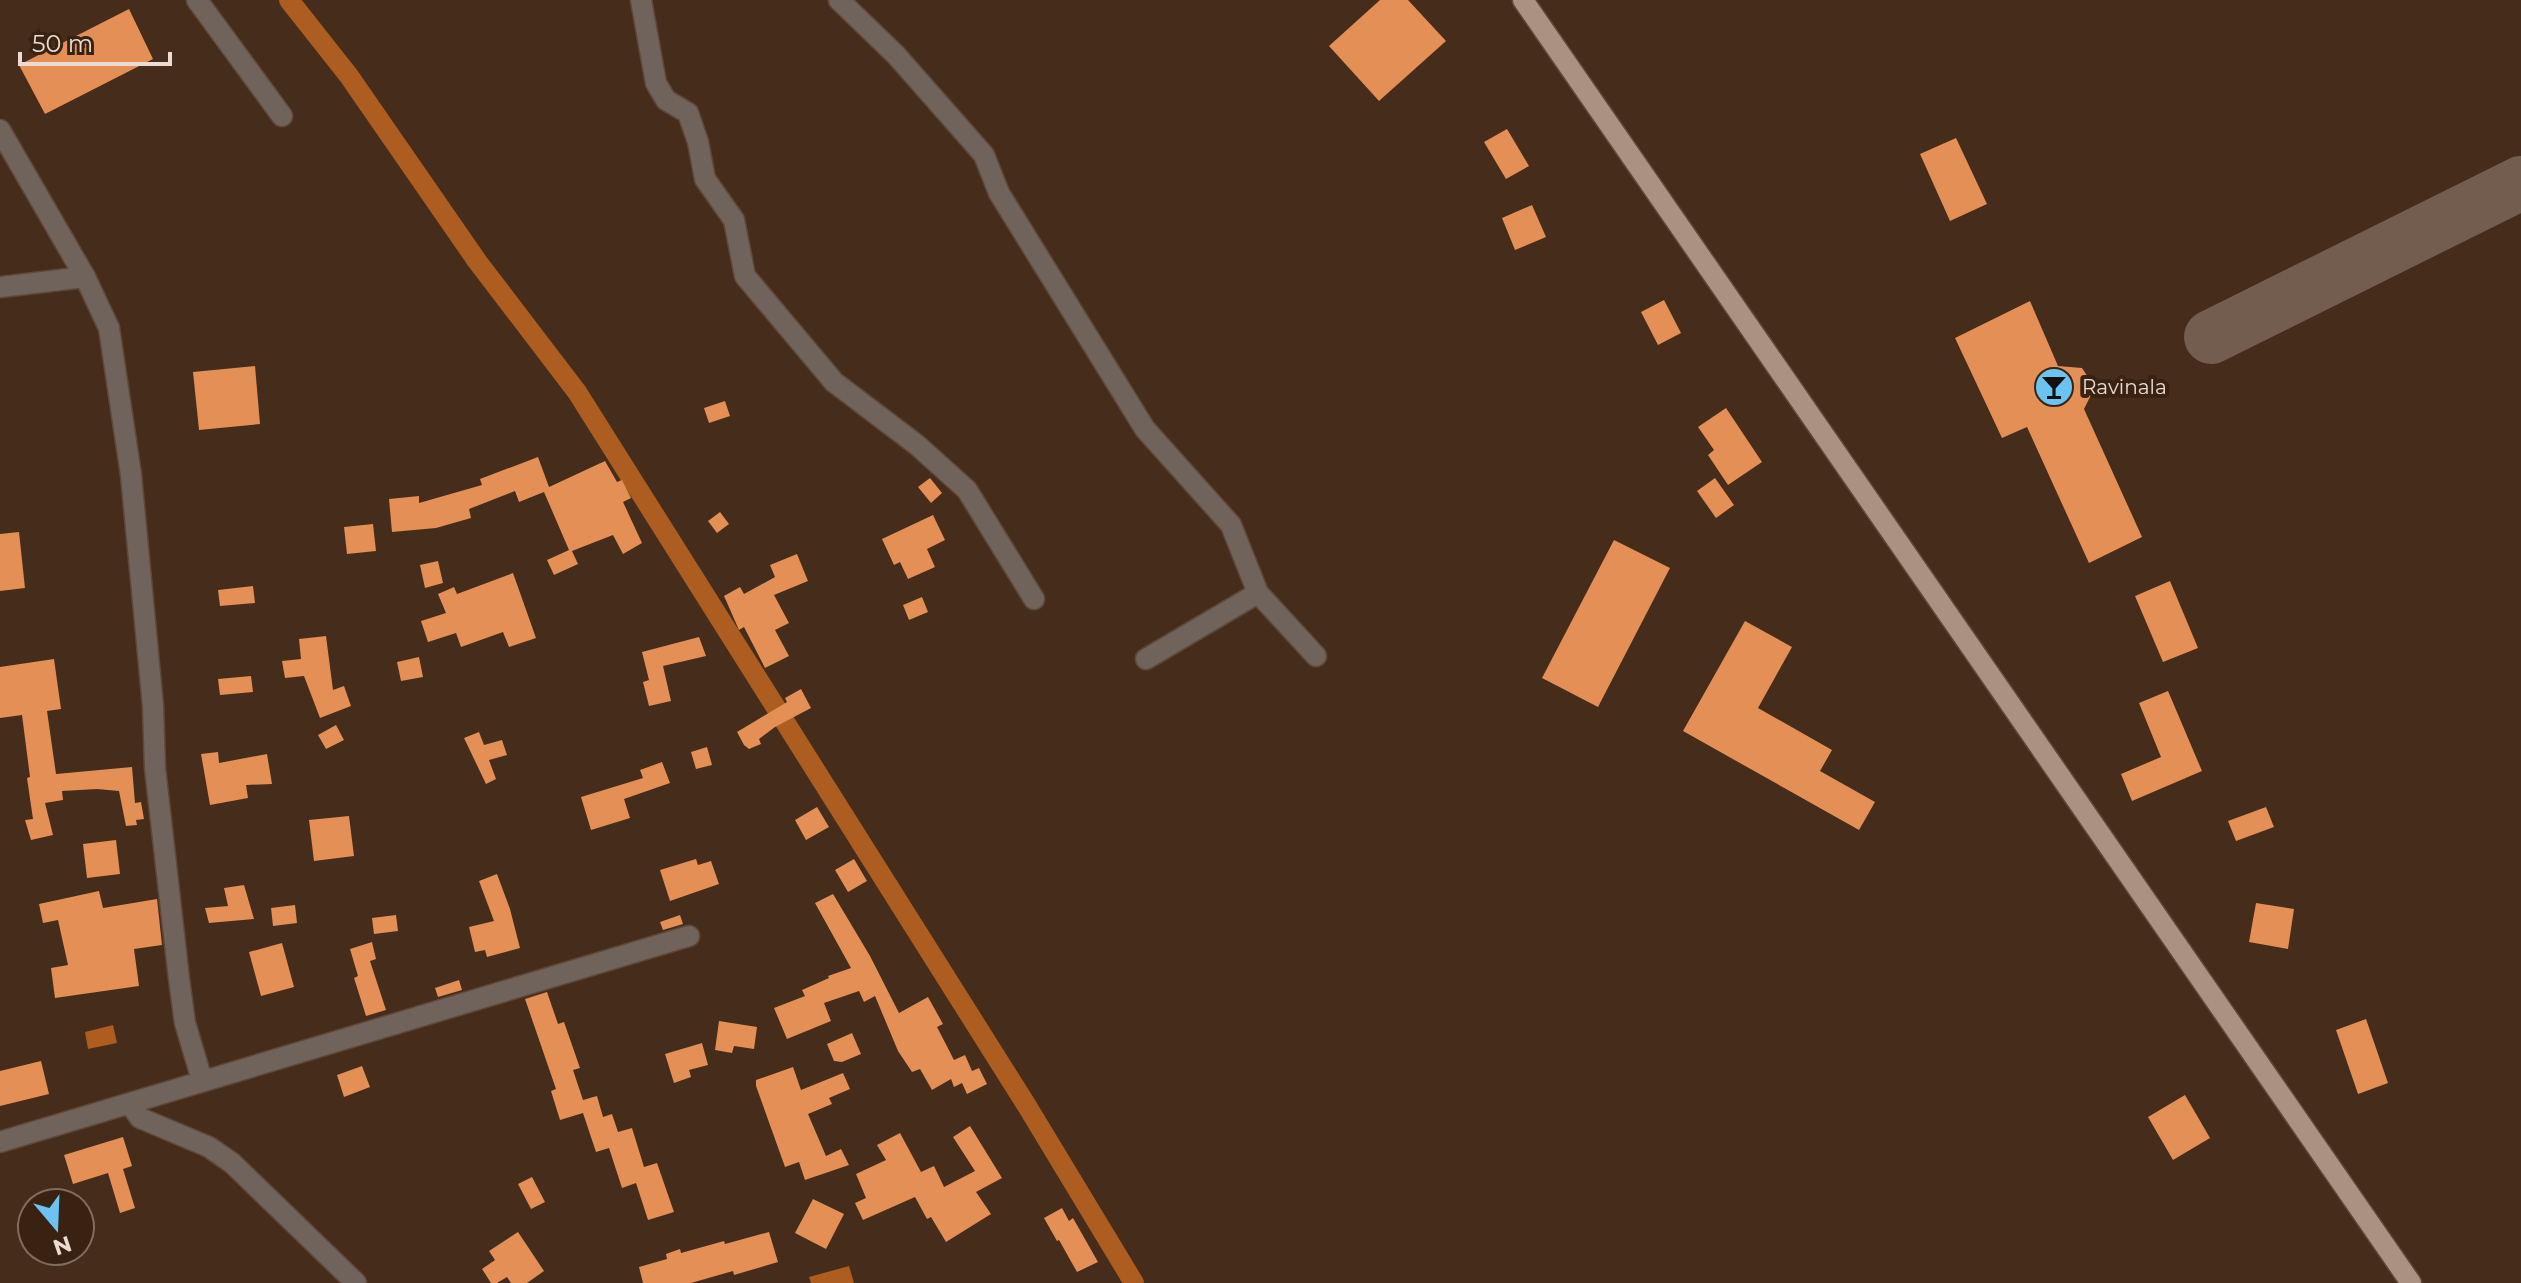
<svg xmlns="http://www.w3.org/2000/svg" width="2521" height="1283" viewBox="0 0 2521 1283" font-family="Montserrat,sans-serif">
	<rect width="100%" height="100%" fill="#452c1b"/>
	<g fill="#ac5d1f">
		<polygon points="113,1025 117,1043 88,1049 85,1032"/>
		<polygon points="849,1266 854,1283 811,1283 809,1277"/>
	</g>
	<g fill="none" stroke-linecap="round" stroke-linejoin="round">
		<polyline stroke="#ac5d1f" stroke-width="20" points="289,0 349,76 477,261 577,392 1027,1106 1134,1283"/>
		<polyline stroke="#735d4e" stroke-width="54" points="2211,337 2521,183"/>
	</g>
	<g fill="#e38f55">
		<polygon points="1380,0 1408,0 1446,41 1379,101 1329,46"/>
		<polygon points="129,9 153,59 45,114 19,65"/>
		<polygon points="1507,129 1529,166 1506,179 1484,142"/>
		<polygon points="1956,138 1987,204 1950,221 1920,154"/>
		<polygon points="1532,205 1546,237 1515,250 1502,218"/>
		<polygon points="1664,300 1681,333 1658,345 1641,312"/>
		<polygon points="2030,301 2058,366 2082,368 2090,380 2092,393 2084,409 2142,537 2089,563 2027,427 2002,438 1955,338"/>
		<polygon points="255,366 260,424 199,430 193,372"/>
		<polygon points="725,401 730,416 709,423 704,408"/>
		<polygon points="1726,408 1762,462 1728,485 1708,455 1714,450 1698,427"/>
		<polygon points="538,457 549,487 605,461 617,482 622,480 631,498 623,502 642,543 623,554 613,535 572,551 578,564 554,575 547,560 569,550 544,492 519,502 515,491 469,509 471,518 436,528 392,532 389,499 419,496 419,503 482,485 480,479"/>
		<polygon points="930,478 942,493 931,503 918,487"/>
		<polygon points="1715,478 1734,505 1716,518 1697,491"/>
		<polygon points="720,512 729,524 717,533 708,521"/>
		<polygon points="933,515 945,540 927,549 935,567 908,579 900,562 894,565 882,539"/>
		<polygon points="373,524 376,551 347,554 344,527"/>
		<polygon points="19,532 25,588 0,591 0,534"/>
		<polygon points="1614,540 1670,568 1598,707 1542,678"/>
		<polygon points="797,554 808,581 774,595 789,623 775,630 789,656 765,668 744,627 739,630 724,596 740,587 744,594 775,577 770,565"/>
		<polygon points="438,561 443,583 425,588 420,565"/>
		<polygon points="513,573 536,638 509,647 503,632 461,647 456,633 428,642 421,621 446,613 438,594 454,587 457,594"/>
		<polygon points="2170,581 2198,648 2163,662 2135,596"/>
		<polygon points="253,586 255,603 220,606 218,590"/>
		<polygon points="922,597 928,612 909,620 903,605"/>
		<polygon points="1745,621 1792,647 1758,708 1832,750 1820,771 1875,802 1859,830 1683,731"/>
		<polygon points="326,636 333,690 344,686 351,706 320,718 304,676 285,678 282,661 301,659 299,639"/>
		<polygon points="699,637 706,656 663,666 671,701 649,706 643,682 649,680 642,652"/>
		<polygon points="419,657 423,677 401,681 397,662"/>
		<polygon points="54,659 61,709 47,711 56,774 132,767 135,803 141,802 144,819 136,820 137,825 126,826 119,791 97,789 62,791 63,800 45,803 53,835 31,840 25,820 33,819 27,778 30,777 22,715 0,718 0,667"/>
		<polygon points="251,676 253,692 220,695 218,679"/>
		<polygon points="801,689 811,708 775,727 759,739 761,744 749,749 744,745 737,732 787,702 785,698"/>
		<polygon points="2168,691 2202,771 2132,801 2121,774 2161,757 2139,703"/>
		<polygon points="336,725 344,740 326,749 318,735"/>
		<polygon points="479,732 484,745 502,740 507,755 489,760 496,779 486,784 464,738"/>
		<polygon points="707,747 712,765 696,769 691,752"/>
		<polygon points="218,752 219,763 267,754 272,784 246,785 248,798 210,805 201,754"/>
		<polygon points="662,762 670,783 624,799 630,818 591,830 581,797 643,778 640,770"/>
		<polygon points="817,807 829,827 806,840 795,820"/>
		<polygon points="2266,807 2274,827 2236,841 2228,821"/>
		<polygon points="349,816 354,856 314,861 309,820"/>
		<polygon points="116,840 120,874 87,878 83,844"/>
		<polygon points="696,859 698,865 711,861 719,884 670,901 660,870"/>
		<polygon points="854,859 867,881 848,892 835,870"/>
		<polygon points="497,874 510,909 520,948 487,957 485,950 475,952 469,927 494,921 479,881"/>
		<polygon points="244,885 254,919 209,923 205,908 228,906 224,888"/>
		<polygon points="99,891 103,908 157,899 162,945 134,949 139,986 55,998 51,968 68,965 58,920 43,923 39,904"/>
		<polygon points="833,894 870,956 899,1013 928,997 943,1024 937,1027 954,1060 965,1055 972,1071 979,1068 987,1084 967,1094 962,1083 954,1087 951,1079 932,1090 920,1069 912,1072 898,1051 875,996 864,1002 859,991 824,1003 831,1021 787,1039 774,1008 805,996 802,990 829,978 828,976 851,968 815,903"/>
		<polygon points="2256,903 2294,909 2288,949 2249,942"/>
		<polygon points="295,905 297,923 273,926 271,908"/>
		<polygon points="396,915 398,931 374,934 372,918"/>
		<polygon points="680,915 683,924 663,930 660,922"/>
		<polygon points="372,942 376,959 370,961 386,1010 366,1016 354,978 358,976 350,949"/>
		<polygon points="282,943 294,987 261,996 249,952"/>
		<polygon points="459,980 462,990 438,997 435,988"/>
		<polygon points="547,992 558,1024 564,1022 580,1068 573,1070 583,1100 597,1096 603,1117 612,1114 618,1132 632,1128 644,1167 657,1163 674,1212 648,1220 636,1183 622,1188 609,1148 596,1152 583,1113 560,1120 551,1091 556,1089 525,999"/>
		<polygon points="2366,1019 2388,1083 2358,1094 2336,1030"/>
		<polygon points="719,1021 757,1027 754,1049 734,1046 732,1053 715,1050"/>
		<polygon points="852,1033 861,1054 842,1062 834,1061 827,1044"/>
		<polygon points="702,1043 708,1065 689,1070 691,1077 674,1083 665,1054"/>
		<polygon points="41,1061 49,1094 0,1106 0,1071"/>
		<polygon points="362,1066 370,1087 344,1097 337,1075"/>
		<polygon points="793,1067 801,1090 843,1073 850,1089 829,1098 832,1104 808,1114 826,1156 841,1149 849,1165 805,1180 799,1162 785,1167 756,1086 756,1080"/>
		<polygon points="2185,1095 2210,1138 2173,1160 2148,1117"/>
		<polygon points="970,1126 1002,1178 976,1192 991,1214 946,1242 931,1217 927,1219 915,1197 863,1220 855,1203 866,1198 856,1174 886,1160 877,1145 900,1133 921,1172 934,1166 944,1187 975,1171 953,1137"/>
		<polygon points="123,1137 132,1166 123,1169 135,1208 120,1213 108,1173 73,1184 64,1155"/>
		<polygon points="532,1177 545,1202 531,1209 518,1184"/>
		<polygon points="813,1199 844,1214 826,1249 795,1233"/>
		<polygon points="1062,1208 1069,1221 1073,1218 1098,1262 1077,1272 1059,1240 1057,1241 1044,1218"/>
		<polygon points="518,1232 544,1271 527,1283 511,1283 507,1277 497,1283 491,1283 482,1269 495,1260 489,1251"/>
		<polygon points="769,1232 778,1262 734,1275 733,1271 691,1283 643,1283 639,1267 667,1259 666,1254 680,1249 681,1253 724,1241 725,1244"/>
	</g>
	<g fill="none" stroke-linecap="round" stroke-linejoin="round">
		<g stroke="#604838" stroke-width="23">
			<g id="minor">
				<polyline points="197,0 282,116"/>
				<polyline points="641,0 656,83 666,100 688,113 698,142 705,179 734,220 745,276 834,382 917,445 967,490 1034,599"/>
				<polyline points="839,0 896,55 984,155 999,193 1145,429 1231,525 1258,593 1316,656"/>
				<polyline points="0,130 85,277 109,328 131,475 153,706 155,768 179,979 185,1023 202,1080"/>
				<polyline points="0,287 85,277"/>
				<polyline points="1146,659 1258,593"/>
				<polyline points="130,1104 140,1118 209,1147 232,1163 356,1283"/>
				<polyline points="0,1142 689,936"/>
			</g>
		</g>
		<g stroke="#604838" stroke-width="23">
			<polyline id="major" points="1523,0 2411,1283"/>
		</g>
		<use href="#minor" stroke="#6f635b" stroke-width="20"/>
		<use href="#major" stroke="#ab9181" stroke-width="20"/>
	</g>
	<defs>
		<g id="bar-disc" transform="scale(2)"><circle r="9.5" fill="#6bc3f2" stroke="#3a2212"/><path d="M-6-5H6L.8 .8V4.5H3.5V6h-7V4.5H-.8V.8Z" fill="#111"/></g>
	</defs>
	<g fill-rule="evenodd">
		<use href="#bar-disc" x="2054" y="387"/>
	</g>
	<g text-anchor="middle" stroke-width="8" stroke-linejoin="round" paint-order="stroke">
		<g font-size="20" fill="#ebdbd0" stroke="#3a2212" text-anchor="start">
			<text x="2082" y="394">Ravinala</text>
		</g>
	</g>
	<g transform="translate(56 1227) rotate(161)"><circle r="38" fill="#3a2212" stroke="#816c5e" stroke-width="2"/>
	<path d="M0-6L14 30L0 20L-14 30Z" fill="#6bc3f2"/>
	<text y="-12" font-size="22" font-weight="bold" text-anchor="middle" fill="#ebdbd0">N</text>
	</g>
	<path d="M20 52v12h150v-12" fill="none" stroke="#ebdbd0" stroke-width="4"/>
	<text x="32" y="52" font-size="24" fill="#ebdbd0" stroke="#3a2212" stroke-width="6" paint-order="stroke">50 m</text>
</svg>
